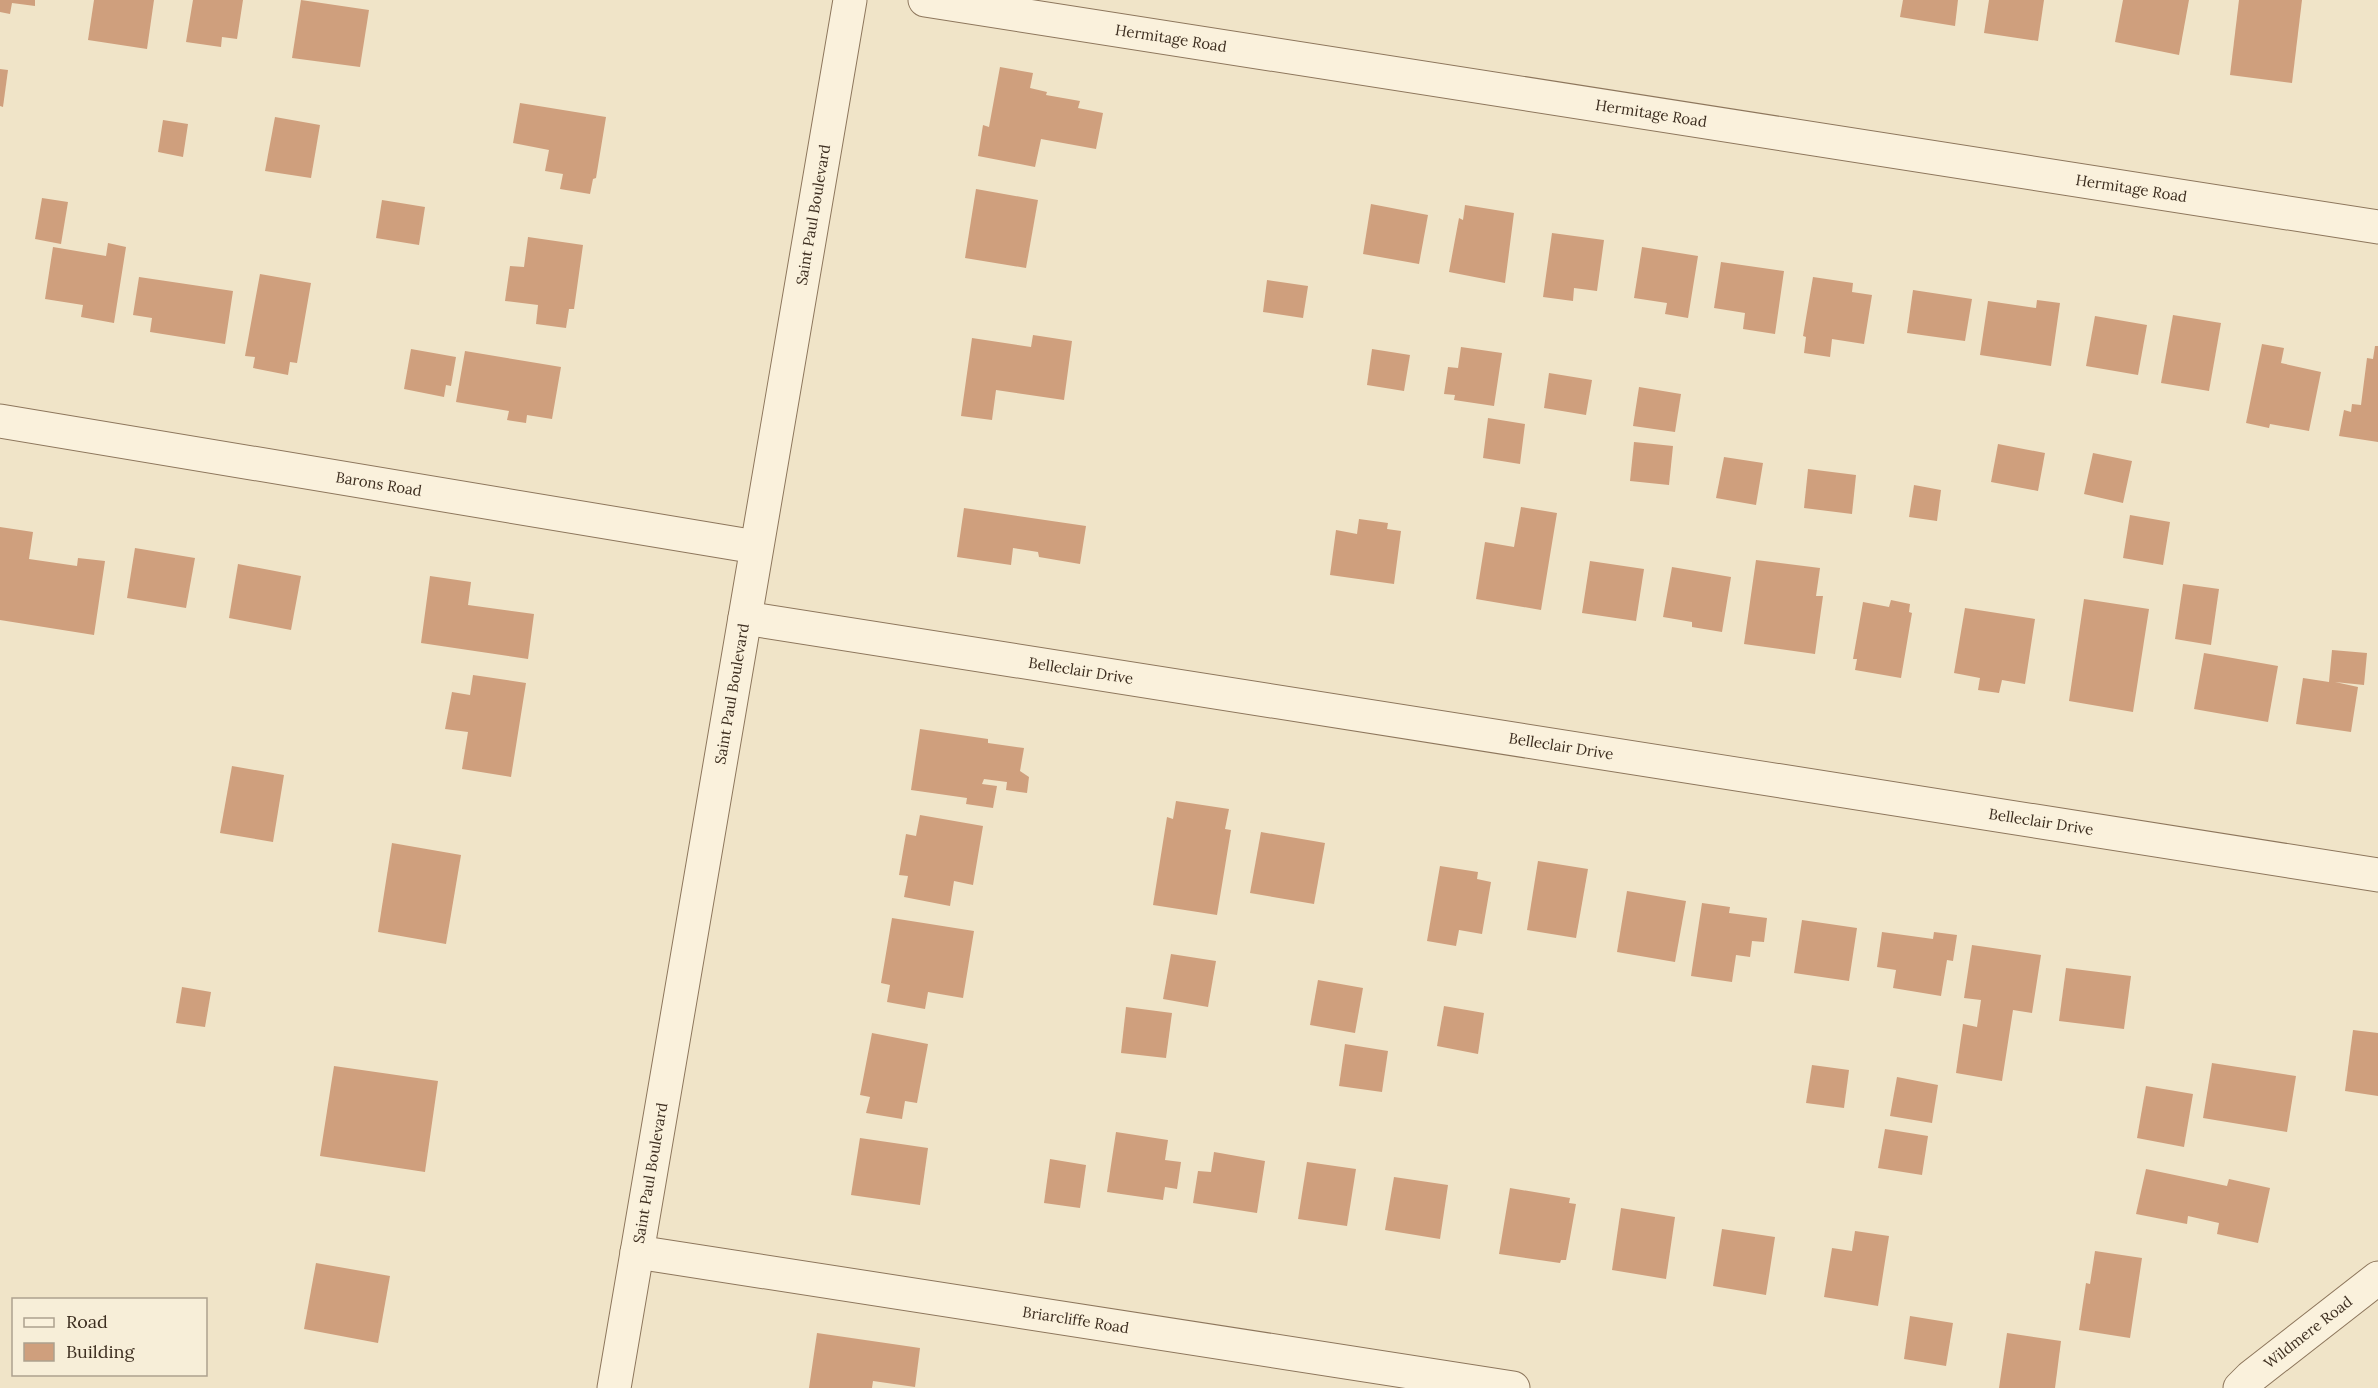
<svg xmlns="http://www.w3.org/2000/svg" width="2378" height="1388" viewBox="0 0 2378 1388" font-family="Lora,serif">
	<rect width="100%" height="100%" fill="#f0e4c8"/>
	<g fill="#cf9f7d">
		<polygon points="0,0 35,0 35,6 12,3 10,14 0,12"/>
		<polygon points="94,0 154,0 147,49 88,40"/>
		<polygon points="193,0 243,0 237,39 222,37 221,47 186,42"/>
		<polygon points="301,0 369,10 360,67 292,58"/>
		<polygon points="1903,0 1958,0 1955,26 1900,17"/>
		<polygon points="1989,0 2044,0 2038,41 1984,33"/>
		<polygon points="2123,0 2189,0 2179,55 2115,42"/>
		<polygon points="2239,0 2302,0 2292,83 2230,75"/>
		<polygon points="1000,67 1033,73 1030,88 1047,92 1046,95 1080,101 1078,108 1103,113 1096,149 1041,139 1035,167 978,156 983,125 989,127"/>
		<polygon points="0,69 8,70 3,107 0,106"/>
		<polygon points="520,103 606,117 596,178 593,179 590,194 560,189 563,174 545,171 549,150 513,143"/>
		<polygon points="275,117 320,125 311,178 265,171"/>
		<polygon points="163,120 188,124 183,157 158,152"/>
		<polygon points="976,189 1038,200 1026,268 965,258"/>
		<polygon points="42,198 68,202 61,244 35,239"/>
		<polygon points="382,200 425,207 419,245 376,238"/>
		<polygon points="1371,204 1428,215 1419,264 1363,254"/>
		<polygon points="1465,205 1514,213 1505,283 1449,272 1459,218 1463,220"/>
		<polygon points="1552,233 1604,240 1597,291 1574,288 1573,301 1543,297"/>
		<polygon points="528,237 583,245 574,309 569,309 566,328 536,324 538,305 505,301 510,266 524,267"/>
		<polygon points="108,243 126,247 114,323 81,317 83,305 45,299 53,247 106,256"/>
		<polygon points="1642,247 1698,256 1688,318 1665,314 1667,303 1634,298"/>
		<polygon points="1721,262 1784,271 1775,334 1743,329 1745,313 1714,308"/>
		<polygon points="260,274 311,283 297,363 290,362 288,375 253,368 255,357 245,356"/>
		<polygon points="139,277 233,291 225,344 150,332 152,318 133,315"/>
		<polygon points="1813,277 1853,283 1852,292 1872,295 1864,344 1832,339 1830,357 1804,353 1806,337 1803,336"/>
		<polygon points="1267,280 1308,286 1303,318 1263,312"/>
		<polygon points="1913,290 1972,299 1965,341 1907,333"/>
		<polygon points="2037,300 2060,303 2051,366 1980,355 1988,301 2036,308"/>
		<polygon points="2173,315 2221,323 2209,391 2161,383"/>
		<polygon points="2095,316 2147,325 2138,375 2086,366"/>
		<polygon points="1033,335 1072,341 1064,400 996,390 992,420 961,416 972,338 1031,347"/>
		<polygon points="2262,344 2284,348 2281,363 2321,372 2309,431 2270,424 2269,428 2246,423"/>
		<polygon points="2375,346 2378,346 2378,442 2339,436 2344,410 2351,412 2352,404 2361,405 2367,358 2373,359"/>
		<polygon points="1461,347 1502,353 1494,406 1454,400 1455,395 1444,394 1448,367 1458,368"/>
		<polygon points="411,349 456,357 451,386 446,385 444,397 404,389"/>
		<polygon points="1372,349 1410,355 1404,391 1367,385"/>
		<polygon points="465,351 561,367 552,419 527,415 526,423 507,420 509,411 456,402"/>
		<polygon points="1549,373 1592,380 1586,415 1544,408"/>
		<polygon points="1639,387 1681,394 1675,432 1633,426"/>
		<polygon points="1488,418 1525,424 1520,464 1483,458"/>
		<polygon points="1634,442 1673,446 1669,485 1630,481"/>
		<polygon points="1998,444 2045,453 2038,491 1991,482"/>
		<polygon points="2093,453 2132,461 2123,503 2084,494"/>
		<polygon points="1724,457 1763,463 1756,505 1716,498"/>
		<polygon points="1808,469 1856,475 1852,514 1804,508"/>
		<polygon points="1914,485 1941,490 1937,521 1909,517"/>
		<polygon points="1521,507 1557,513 1541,610 1476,599 1485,542 1514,547"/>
		<polygon points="964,508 1086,526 1080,564 1039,557 1038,552 1013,548 1011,565 957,557"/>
		<polygon points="2130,515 2170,522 2163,565 2123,558"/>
		<polygon points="1359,519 1388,523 1387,529 1401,531 1394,584 1330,575 1336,530 1357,534"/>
		<polygon points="0,527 33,532 29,559 77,566 78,558 105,561 94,635 0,620"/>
		<polygon points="135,548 195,558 186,608 127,598"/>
		<polygon points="1756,560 1820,568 1816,596 1823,596 1815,654 1744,644"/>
		<polygon points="1590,561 1644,569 1636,621 1582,613"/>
		<polygon points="238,564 301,576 291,630 229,618"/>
		<polygon points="1672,567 1731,577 1722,632 1692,627 1692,622 1663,617"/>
		<polygon points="430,576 471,582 468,605 534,614 528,659 421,643"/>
		<polygon points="2183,584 2219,589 2211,645 2175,639"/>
		<polygon points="2084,599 2149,609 2133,712 2069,701"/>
		<polygon points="1891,600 1910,604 1909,612 1912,613 1901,678 1855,670 1857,659 1853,659 1863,602 1889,607"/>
		<polygon points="1965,608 2035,619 2025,684 2002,680 1999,693 1978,690 1980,678 1954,673"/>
		<polygon points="2332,650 2367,653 2364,685 2335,682 2358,687 2351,732 2296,724 2303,678 2329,682"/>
		<polygon points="2204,653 2278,666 2268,722 2194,709"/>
		<polygon points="473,675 526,683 511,777 462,769 468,732 445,729 452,692 470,695"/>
		<polygon points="920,729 988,739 988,743 1024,748 1020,771 1029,777 1027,793 1006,790 1007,782 984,779 982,784 997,786 993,808 966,804 967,798 911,790"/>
		<polygon points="232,766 284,775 273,842 220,833"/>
		<polygon points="1176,801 1229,809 1225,829 1231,830 1217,915 1153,905 1167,817 1173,819"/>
		<polygon points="920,815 983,826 973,885 954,881 950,906 904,897 908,876 899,875 906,834 916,836"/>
		<polygon points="1261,832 1325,843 1314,904 1250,893"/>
		<polygon points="392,843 461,855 446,944 378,932"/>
		<polygon points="1538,861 1588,869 1576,938 1527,930"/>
		<polygon points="1440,866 1478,872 1477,879 1491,882 1482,934 1459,930 1456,946 1427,941"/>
		<polygon points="1627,891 1686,901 1675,962 1617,952"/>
		<polygon points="1702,903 1730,907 1729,913 1767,918 1764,942 1752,941 1750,957 1736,955 1732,982 1691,976"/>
		<polygon points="892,918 974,931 963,998 928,992 925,1009 887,1002 890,985 881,983"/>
		<polygon points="1802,920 1857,928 1849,981 1794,973"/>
		<polygon points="1882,932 1933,939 1934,932 1957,935 1953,961 1947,960 1941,996 1893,988 1896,970 1877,967"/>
		<polygon points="1972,945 2041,955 2032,1013 2013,1010 2002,1081 1956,1073 1963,1024 1977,1027 1981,1000 1964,998"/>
		<polygon points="1171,954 1216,961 1208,1007 1163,999"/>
		<polygon points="2066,968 2131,976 2124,1029 2059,1021"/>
		<polygon points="1318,980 1363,988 1355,1033 1310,1025"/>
		<polygon points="182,987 211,992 205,1027 176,1023"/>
		<polygon points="1444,1006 1484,1013 1478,1054 1437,1046"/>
		<polygon points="1126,1007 1172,1013 1166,1058 1121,1053"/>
		<polygon points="2353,1030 2378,1033 2378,1096 2345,1091"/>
		<polygon points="872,1033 928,1044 917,1103 905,1101 902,1119 866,1113 870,1097 860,1095"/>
		<polygon points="1345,1044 1388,1051 1382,1092 1339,1086"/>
		<polygon points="2212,1063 2296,1076 2287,1132 2203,1118"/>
		<polygon points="1812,1065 1849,1070 1844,1108 1806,1103"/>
		<polygon points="334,1066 438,1081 425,1172 320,1156"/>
		<polygon points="1897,1077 1938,1085 1932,1123 1890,1116"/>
		<polygon points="2146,1086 2193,1094 2184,1147 2137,1138"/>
		<polygon points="1885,1129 1928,1136 1922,1175 1878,1168"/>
		<polygon points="1116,1132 1168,1140 1165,1160 1181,1162 1177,1189 1165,1187 1163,1200 1107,1192"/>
		<polygon points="860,1138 928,1148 920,1205 851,1195"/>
		<polygon points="1214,1152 1265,1161 1257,1213 1193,1203 1198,1171 1211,1172"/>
		<polygon points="1050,1159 1086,1165 1080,1208 1044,1203"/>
		<polygon points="1307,1162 1356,1169 1347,1226 1298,1219"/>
		<polygon points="2146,1169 2227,1186 2229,1179 2270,1188 2258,1243 2217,1234 2219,1223 2188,1216 2187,1224 2136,1214"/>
		<polygon points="1394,1177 1448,1185 1440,1239 1385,1230"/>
		<polygon points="1510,1188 1570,1198 1569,1203 1576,1204 1566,1260 1561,1260 1560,1263 1499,1254"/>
		<polygon points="1621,1208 1675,1217 1666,1279 1612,1270"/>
		<polygon points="1722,1229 1775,1237 1766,1295 1713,1286"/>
		<polygon points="1855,1231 1889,1236 1878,1306 1824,1297 1832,1248 1852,1251"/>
		<polygon points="2095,1251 2142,1258 2130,1338 2079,1330 2086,1283 2090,1284"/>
		<polygon points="316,1263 390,1276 378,1343 304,1329"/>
		<polygon points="1910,1316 1953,1323 1946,1366 1904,1359"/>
		<polygon points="817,1333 920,1348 915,1387 873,1381 872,1388 809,1388"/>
		<polygon points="2007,1333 2061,1341 2055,1388 1999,1388"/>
	</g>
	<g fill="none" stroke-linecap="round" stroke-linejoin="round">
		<g stroke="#8d765c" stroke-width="35">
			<g id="minor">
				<path id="s1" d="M925 0 2378 227"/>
				<path id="s2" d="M0 421 756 547"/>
				<path id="s3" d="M745 618 2378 875"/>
				<path id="s4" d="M637 1252 1513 1388"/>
				<path id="s5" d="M2240 1388 2251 1377 2378 1278"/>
			</g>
		</g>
		<g stroke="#8d765c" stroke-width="35">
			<g id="tertiary">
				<path id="s6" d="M614 1388 850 0"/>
			</g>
		</g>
		<use href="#minor" stroke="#faf1dc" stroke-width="33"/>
		<use href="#tertiary" stroke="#faf1dc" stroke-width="33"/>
	</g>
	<g text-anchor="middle" stroke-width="4.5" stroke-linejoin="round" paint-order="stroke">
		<g font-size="15" fill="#3d2e20" stroke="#f7eed8">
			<text dy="5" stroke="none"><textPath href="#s1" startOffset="249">Hermitage Road</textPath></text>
			<text dy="5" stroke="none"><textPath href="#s1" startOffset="735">Hermitage Road</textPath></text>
			<text dy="5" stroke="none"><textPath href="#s1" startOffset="1221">Hermitage Road</textPath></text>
			<text dy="5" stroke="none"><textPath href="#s6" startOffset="1190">Saint Paul Boulevard</textPath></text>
			<text dy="5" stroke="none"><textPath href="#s2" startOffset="384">Barons Road</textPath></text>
			<text dy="5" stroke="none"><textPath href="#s3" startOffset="340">Belleclair Drive</textPath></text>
			<text dy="5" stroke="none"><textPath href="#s6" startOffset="704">Saint Paul Boulevard</textPath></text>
			<text dy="5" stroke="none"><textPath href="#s3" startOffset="826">Belleclair Drive</textPath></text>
			<text dy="5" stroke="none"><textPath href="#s3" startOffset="1312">Belleclair Drive</textPath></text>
			<text dy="5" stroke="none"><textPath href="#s6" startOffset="218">Saint Paul Boulevard</textPath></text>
			<text dy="5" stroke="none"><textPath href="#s4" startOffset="444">Briarcliffe Road</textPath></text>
			<text dy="5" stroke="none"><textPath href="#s5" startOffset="88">Wildmere Road</textPath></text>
		</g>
	</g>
	<rect x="12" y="1298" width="195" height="78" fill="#f7eed8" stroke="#ada18e" stroke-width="1.5"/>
	<rect x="24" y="1318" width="30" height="9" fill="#faf1dc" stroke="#ada18e" stroke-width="1.5"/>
	<text x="66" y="1328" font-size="18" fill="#3d2e20">Road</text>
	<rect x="24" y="1343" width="30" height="18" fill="#cf9f7d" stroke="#ada18e" stroke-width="1.5"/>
	<text x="66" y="1358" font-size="18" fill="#3d2e20">Building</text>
</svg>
